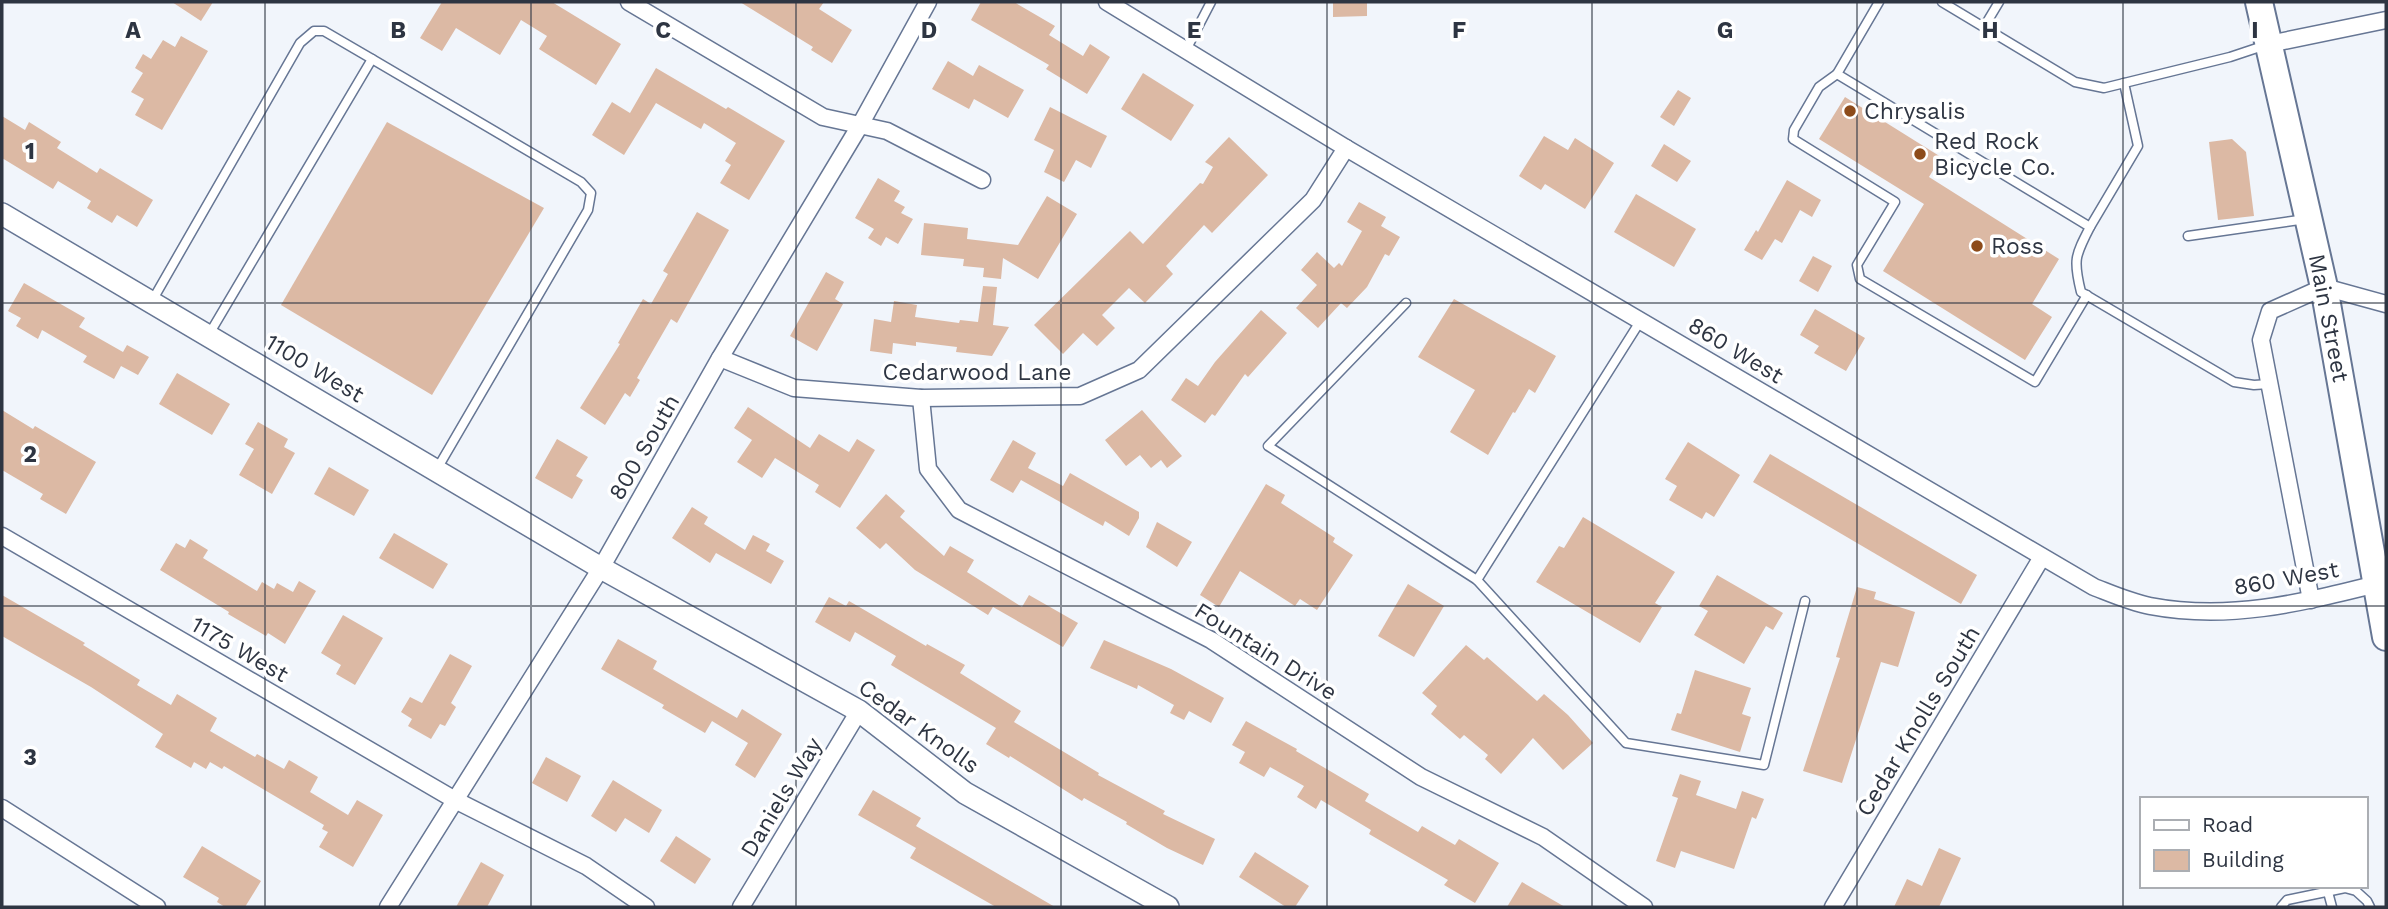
<svg xmlns="http://www.w3.org/2000/svg" width="2388" height="909" viewBox="0 0 2388 909" font-family="'Work Sans',sans-serif">
	<rect width="100%" height="100%" fill="#f1f5fb"/>
	<g fill="#dcb9a4">
		<polygon points="172,2 213,2 201,21"/>
		<polygon points="442,2 552,2 621,44 596,85 539,49 547,36 521,20 500,55 456,28 442,51 420,38"/>
		<polygon points="740,2 824,2 819,9 852,30 832,63 811,50 813,47"/>
		<polygon points="981,2 1014,2 1055,26 1049,35 1083,56 1090,44 1110,57 1087,94 1046,69 1049,65 971,20"/>
		<polygon points="1333,2 1367,2 1367,16 1333,17"/>
		<polygon points="181,36 208,51 162,130 135,115 144,99 131,92 143,73 135,68 143,54 151,59 163,40 175,47"/>
		<polygon points="948,61 973,76 979,65 1024,90 1008,118 974,99 969,109 932,89"/>
		<polygon points="656,68 726,109 728,107 785,141 749,200 720,183 731,165 725,161 736,143 704,123 701,129 656,103 624,155 592,135 612,102 630,113"/>
		<polygon points="1143,73 1194,105 1171,141 1121,109"/>
		<polygon points="1678,90 1691,98 1674,126 1660,117"/>
		<polygon points="1845,97 1941,157 1929,177 2059,259 2032,304 2052,317 2025,360 1883,271 1924,204 1819,139"/>
		<polygon points="1050,107 1107,136 1091,168 1076,160 1064,182 1044,172 1054,150 1034,140"/>
		<polygon points="2,116 25,130 29,122 61,142 57,148 97,173 100,168 153,200 137,227 117,215 112,223 87,208 91,201 58,181 53,189 2,158"/>
		<polygon points="387,122 544,208 432,395 281,305"/>
		<polygon points="1544,136 1568,150 1575,138 1614,163 1585,209 1545,184 1541,190 1519,176"/>
		<polygon points="1229,137 1268,175 1212,233 1204,225 1166,266 1173,274 1145,303 1129,288 1102,315 1115,328 1097,346 1083,333 1063,354 1034,325 1130,231 1143,244 1200,183 1203,184 1213,167 1205,162"/>
		<polygon points="2232,139 2246,152 2254,216 2218,220 2209,142"/>
		<polygon points="1664,144 1691,161 1677,182 1651,166"/>
		<polygon points="878,178 900,191 894,201 905,207 901,213 913,219 898,244 886,237 881,246 868,238 874,229 855,218"/>
		<polygon points="1787,180 1821,200 1812,217 1800,210 1782,243 1775,239 1762,260 1744,250 1756,230 1758,232"/>
		<polygon points="1636,194 1696,229 1674,267 1614,232"/>
		<polygon points="1047,196 1077,214 1038,279 1003,258 1001,279 983,277 984,268 963,266 964,259 921,255 924,223 968,228 967,239 1018,245"/>
		<polygon points="1359,202 1386,217 1381,226 1400,237 1389,256 1385,254 1367,287 1347,308 1341,303 1318,328 1296,308 1317,285 1301,270 1317,252 1334,268 1339,263 1342,266 1362,231 1347,222"/>
		<polygon points="697,212 729,230 677,323 671,319 637,378 640,380 630,397 625,393 605,425 580,408 620,344 618,343 643,299 651,304 668,274 663,271"/>
		<polygon points="1813,256 1832,266 1818,292 1799,281"/>
		<polygon points="826,272 844,282 835,299 843,304 817,351 790,336"/>
		<polygon points="24,283 85,318 79,327 123,352 127,345 149,357 138,375 121,366 114,379 83,362 87,356 42,330 38,339 16,326 21,318 8,311"/>
		<polygon points="983,286 997,287 993,325 1009,327 992,356 956,352 957,347 916,342 916,346 893,343 892,354 870,351 874,319 891,322 894,301 917,305 915,317 959,323 960,320 978,322"/>
		<polygon points="1454,299 1556,356 1535,393 1529,389 1515,413 1513,412 1488,455 1450,432 1475,390 1418,357"/>
		<polygon points="1815,309 1865,338 1846,371 1814,353 1819,346 1800,335"/>
		<polygon points="1261,310 1287,333 1248,377 1245,374 1215,416 1212,414 1205,423 1171,400 1186,378 1198,386 1215,362"/>
		<polygon points="177,373 230,404 212,435 159,404"/>
		<polygon points="748,407 810,448 819,434 849,452 857,439 875,450 840,508 815,492 819,485 775,458 762,478 737,462 752,440 734,428"/>
		<polygon points="2,410 33,429 35,426 96,462 66,514 40,499 43,494 2,470"/>
		<polygon points="1142,410 1182,456 1167,468 1161,460 1151,468 1140,455 1126,466 1105,440"/>
		<polygon points="258,422 288,439 284,447 295,453 272,494 239,475 254,449 245,444"/>
		<polygon points="557,439 588,457 576,476 583,480 572,499 535,478"/>
		<polygon points="1013,440 1036,453 1028,468 1063,486 1070,473 1139,512 1139,518 1129,536 1105,521 1103,526 1021,480 1013,493 990,480"/>
		<polygon points="1688,442 1740,475 1714,517 1706,512 1702,519 1669,500 1677,486 1665,479"/>
		<polygon points="1770,454 1977,575 1961,604 1753,482"/>
		<polygon points="329,467 369,490 354,516 314,494"/>
		<polygon points="1266,484 1285,495 1281,503 1335,538 1333,542 1353,555 1317,610 1300,599 1295,606 1240,571 1219,607 1200,595"/>
		<polygon points="886,494 905,511 900,517 944,556 950,546 974,560 967,572 1022,607 1029,595 1078,623 1063,647 993,607 988,615 915,570 886,543 880,549 856,528"/>
		<polygon points="692,507 708,517 704,524 745,550 753,535 770,544 766,551 784,561 771,584 716,553 710,563 672,538"/>
		<polygon points="1583,517 1675,572 1655,603 1662,607 1640,643 1536,582 1559,546 1564,548"/>
		<polygon points="1157,522 1192,542 1177,567 1146,547"/>
		<polygon points="394,533 448,564 433,589 379,558"/>
		<polygon points="190,539 208,550 203,558 257,591 262,582 274,589 277,583 293,592 299,581 316,591 285,644 268,633 266,636 228,614 229,612 160,570 176,543 185,548"/>
		<polygon points="1717,575 1783,613 1773,630 1766,626 1744,664 1694,635 1708,611 1699,606"/>
		<polygon points="1408,584 1444,606 1414,657 1378,636"/>
		<polygon points="1857,587 1876,592 1874,599 1915,612 1898,667 1881,662 1842,783 1803,771 1840,658 1836,657"/>
		<polygon points="2,595 85,643 83,645 140,680 137,685 171,705 177,694 217,718 210,731 255,757 257,754 284,769 289,760 318,777 310,792 348,815 357,800 383,815 353,867 319,847 328,832 322,829 324,825 224,766 222,769 210,762 206,769 194,762 191,768 155,747 163,734 91,687 2,636"/>
		<polygon points="829,597 846,606 849,601 926,646 927,644 965,665 960,673 1021,711 1014,722 1099,773 1098,775 1165,811 1163,814 1215,839 1203,865 1167,848 1126,824 1127,822 1084,798 1082,801 1010,756 1009,758 986,744 996,728 891,665 896,656 855,632 850,642 815,622"/>
		<polygon points="343,615 383,638 355,685 336,674 341,665 321,653"/>
		<polygon points="618,639 657,661 653,669 737,718 742,709 782,734 755,778 735,765 748,743 712,721 705,733 662,708 664,705 601,669"/>
		<polygon points="1104,640 1171,669 1224,698 1211,723 1189,711 1184,720 1170,713 1174,705 1138,685 1137,689 1090,668"/>
		<polygon points="1466,645 1484,660 1487,657 1537,701 1544,694 1568,715 1593,743 1563,770 1533,738 1501,774 1485,759 1488,755 1464,735 1460,739 1431,714 1437,706 1422,693"/>
		<polygon points="450,654 472,666 451,703 456,707 445,726 440,724 431,739 408,726 412,719 401,712 410,697 422,703"/>
		<polygon points="1695,670 1751,688 1742,714 1751,717 1740,752 1671,730 1677,713 1681,714"/>
		<polygon points="1246,721 1297,749 1296,751 1369,794 1365,801 1418,832 1422,826 1455,845 1459,839 1499,863 1475,903 1444,885 1448,880 1369,834 1371,830 1321,800 1316,809 1297,797 1304,786 1270,767 1264,777 1239,763 1245,752 1232,745"/>
		<polygon points="546,757 581,776 567,802 532,783"/>
		<polygon points="1680,774 1701,781 1696,795 1736,809 1742,791 1764,799 1756,819 1752,817 1734,869 1681,851 1675,868 1656,861 1678,798 1672,796"/>
		<polygon points="613,780 662,810 649,833 625,818 616,832 591,816"/>
		<polygon points="873,790 921,818 916,826 1055,907 996,907 910,858 916,848 858,815"/>
		<polygon points="676,836 711,859 695,884 660,861"/>
		<polygon points="202,846 261,881 245,907 225,907 217,902 219,898 183,877"/>
		<polygon points="1939,848 1961,858 1939,907 1894,907 1907,879 1922,886"/>
		<polygon points="1255,852 1309,886 1295,907 1286,907 1239,877"/>
		<polygon points="481,862 504,875 487,907 456,907"/>
		<polygon points="1522,882 1565,907 1507,907"/>
	</g>
	<g fill="none" stroke-linecap="round" stroke-linejoin="round">
		<g stroke="#667694" stroke-width="11">
			<g id="service">
				<path d="M1879 2 1837 74 2090 227C2075 256 2073 260 2081 292L2234 382 2254 385 2269 384"/>
				<polyline points="1942,2 2075,82 2104,88 2230,57 2266,45"/>
				<polyline points="1984,27 1999,2"/>
				<polyline points="1186,50 1211,2"/>
				<polyline points="372,59 581,182 591,193 588,210 437,469"/>
				<polyline points="1837,74 1819,87 1794,130 1793,139 1895,202 1857,265 1860,279 2035,382 2087,295"/>
				<polyline points="2090,227 2138,146 2124,83"/>
				<polyline points="2188,236 2306,219"/>
				<polyline points="152,301 300,43 314,31 324,31 372,59 208,336"/>
				<polyline points="1406,303 1268,446 1477,580 1626,743 1764,765 1805,601"/>
				<polyline points="1477,580 1641,320"/>
				<polyline points="2328,892 2332,907"/>
				<polyline points="2281,907 2287,900 2345,888 2356,891 2367,901 2370,907"/>
			</g>
		</g>
		<g stroke="#667694" stroke-width="19">
			<g id="minor">
				<polyline points="629,2 823,117 887,131 982,180"/>
				<path d="M1107 2 1346 148 2094 587C2112 594 2130 602 2150 606 2229 621 2300 603 2377 584"/>
				<polyline points="2269,44 2386,20"/>
				<polyline points="720,358 794,388 921,398 1080,396 1139,370 1313,200 1346,148"/>
				<polyline points="921,398 928,469 959,510 1211,640 1421,777 1543,837 1644,907"/>
				<polyline points="2,536 455,800 586,866 646,907"/>
				<polyline points="2311,600 2261,340 2270,311 2324,287 2386,304"/>
				<polyline points="2,808 157,907"/>
				<polyline points="388,907 601,568 720,358 859,127 928,2"/>
				<polyline points="741,907 859,711"/>
				<polyline points="1833,907 2042,557"/>
			</g>
		</g>
		<g stroke="#667694" stroke-width="24">
			<polyline id="tertiary" points="2,214 601,568 859,711 965,793 1168,907"/>
		</g>
		<g stroke="#667694" stroke-width="30">
			<polyline id="primary" points="2259,2 2324,287 2386,637"/>
		</g>
		<use href="#service" stroke="#fff" stroke-width="8"/>
		<use href="#minor" stroke="#fff" stroke-width="16"/>
		<use href="#tertiary" stroke="#fff" stroke-width="21"/>
		<use href="#primary" stroke="#fff" stroke-width="26"/>
	</g>
	<path fill="none" stroke="#2e3542" stroke-width="2" stroke-opacity="0.55" d="M265 2V907M531 2V907M796 2V907M1061 2V907M1327 2V907M1592 2V907M1857 2V907M2123 2V907M2 303H2386M2 606H2386"/>
	<g fill="#8d4b1a" stroke="#fff" stroke-width="2.5">
		<circle cx="1850" cy="111" r="7"/>
		<circle cx="1920" cy="154" r="7"/>
		<circle cx="1977" cy="246" r="7"/>
	</g>
	<g text-anchor="middle" stroke-width="7" stroke-linejoin="round" paint-order="stroke">
		<g font-size="23" fill="#2e3542" stroke="#fff" text-anchor="start">
			<text x="1864" y="119">Chrysalis</text>
			<text x="1934" y="149">Red Rock<tspan x="1934" dy="26">Bicycle Co.</tspan></text>
			<text x="1991" y="254">Ross</text>
		</g>
		<g font-size="23" fill="#2e3542" stroke="#fff">
			<text transform="translate(2329 318) rotate(79)" y="8">Main Street</text>
			<text transform="translate(1736 350) rotate(31)" y="8">860 West</text>
			<text transform="translate(315 368) rotate(31)" y="8">1100 West</text>
			<text x="977" y="380">Cedarwood Lane</text>
			<text transform="translate(644 447) rotate(-60)" y="8">800 South</text>
			<text transform="translate(2286 578) rotate(-10)" y="8">860 West</text>
			<text transform="translate(240 649) rotate(30)" y="8">1175 West</text>
			<text transform="translate(1266 651) rotate(32)" y="8">Fountain Drive</text>
			<text transform="translate(1918 721) rotate(-59)" y="8">Cedar Knolls South</text>
			<text transform="translate(919 726) rotate(36)" y="8">Cedar Knolls</text>
			<text transform="translate(781 797) rotate(-59)" y="8">Daniels Way</text>
		</g>
	</g>
	<g font-size="23" text-anchor="middle" font-weight="bold" fill="#2e3542" stroke="#fff" stroke-width="7" stroke-linejoin="round" paint-order="stroke">
		<text x="133" y="38">A</text>
		<text x="398" y="38">B</text>
		<text x="663" y="38">C</text>
		<text x="929" y="38">D</text>
		<text x="1194" y="38">E</text>
		<text x="1459" y="38">F</text>
		<text x="1725" y="38">G</text>
		<text x="1990" y="38">H</text>
		<text x="2255" y="38">I</text>
		<text x="30" y="159">1</text>
		<text x="30" y="462">2</text>
		<text x="30" y="765">3</text>
	</g>
	<rect width="2388" height="909" fill="none" stroke="#2e3542" stroke-width="7"/>
	<rect x="2140" y="797" width="228" height="91" fill="#ffffff" stroke="#abaeb3" stroke-width="2"/>
	<rect x="2154" y="820" width="35" height="10" fill="#ffffff" stroke="#abaeb3" stroke-width="2"/>
	<text x="2202" y="832" font-size="21" fill="#2e3542">Road</text>
	<rect x="2154" y="850" width="35" height="21" fill="#dcb9a4" stroke="#abaeb3" stroke-width="2"/>
	<text x="2202" y="867" font-size="21" fill="#2e3542">Building</text>
</svg>
